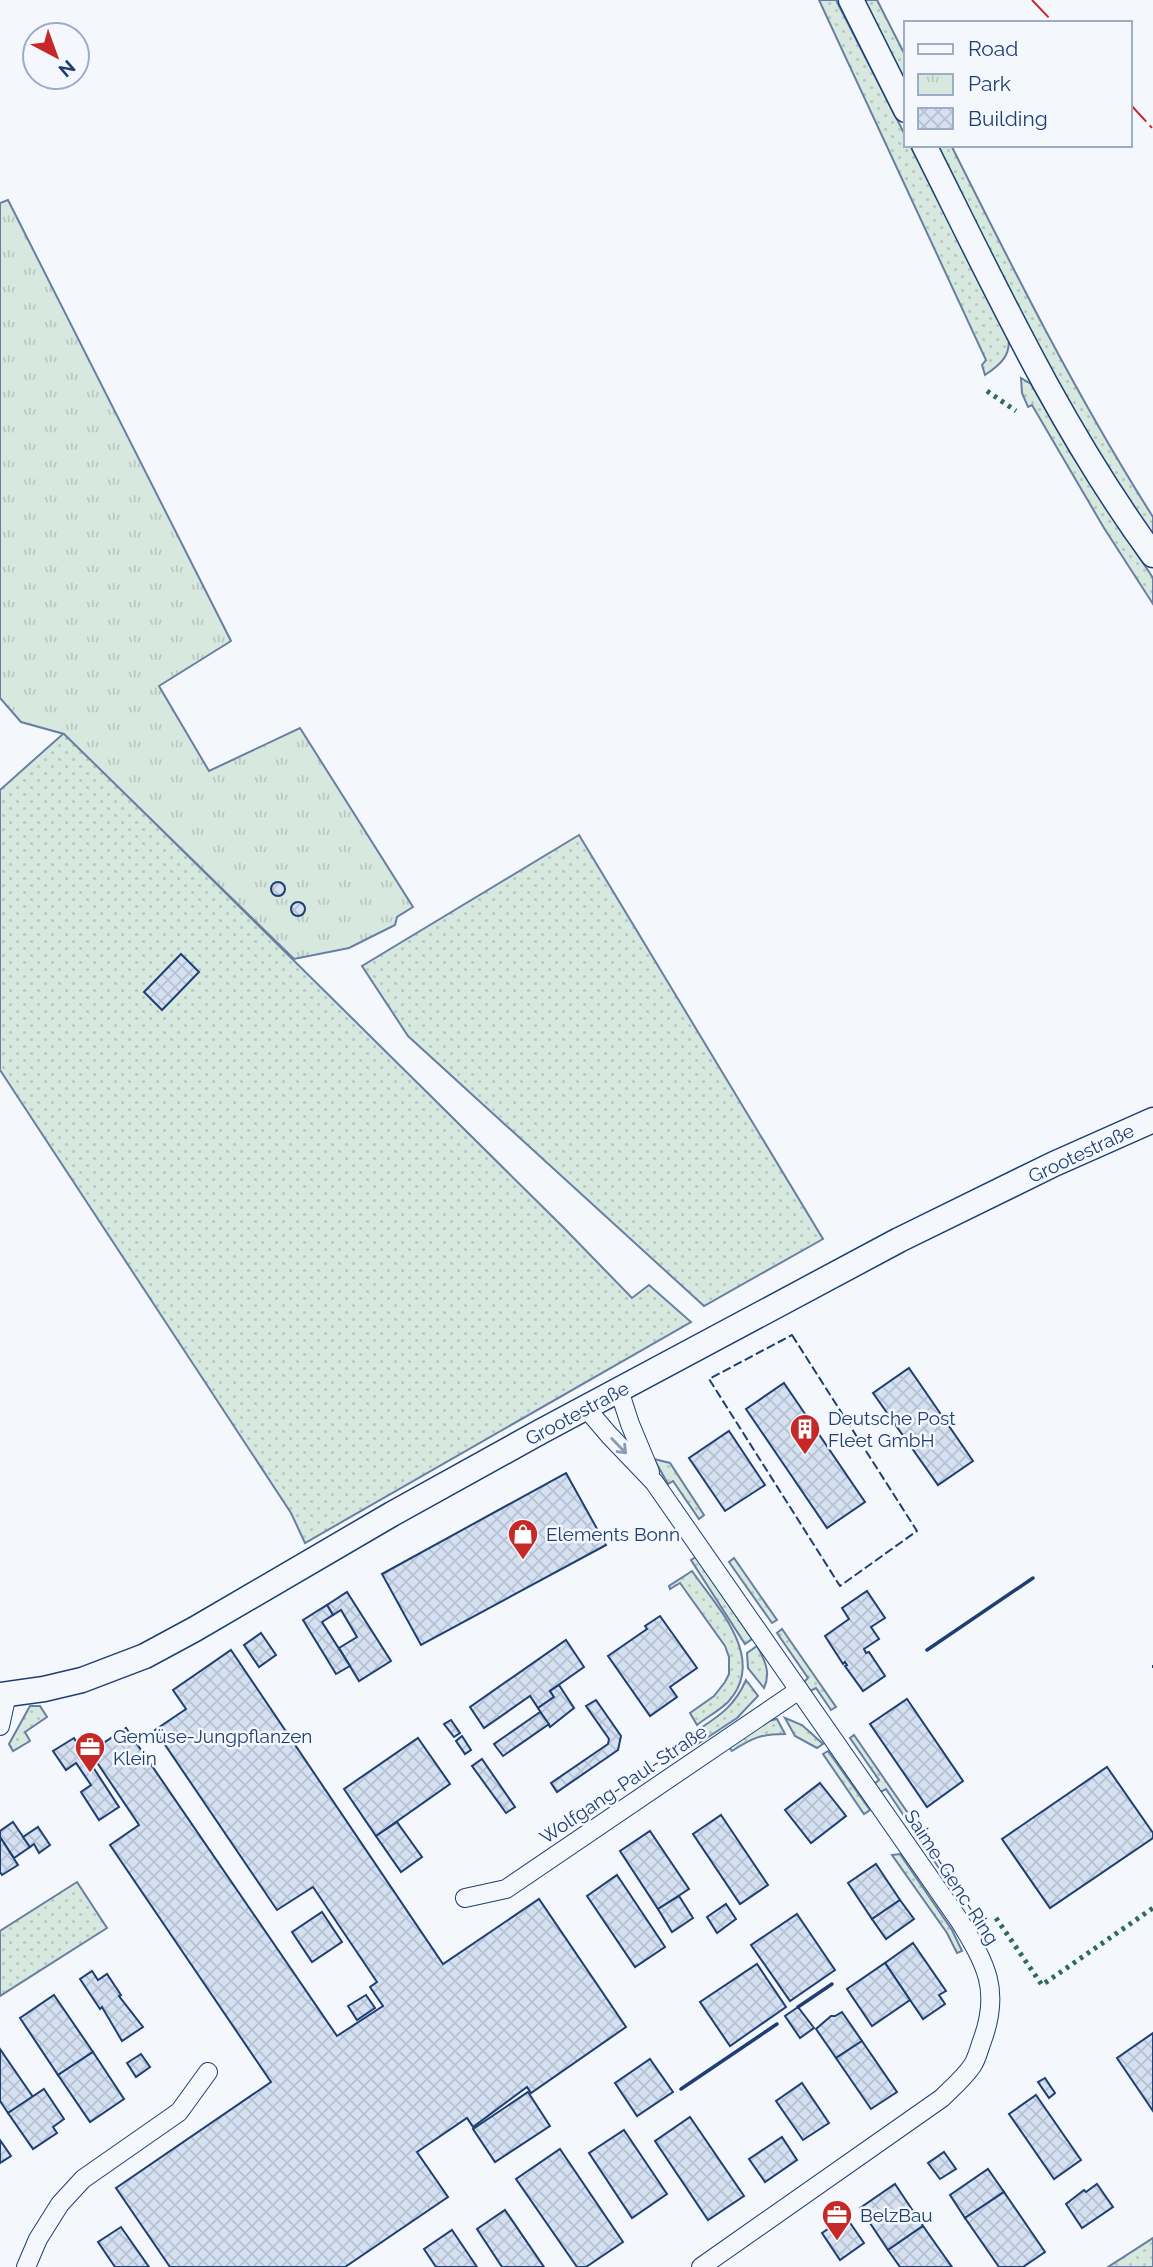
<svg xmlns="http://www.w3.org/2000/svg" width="1153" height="2267" viewBox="0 0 1153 2267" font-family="Raleway,sans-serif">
	<defs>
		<pattern id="grass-dots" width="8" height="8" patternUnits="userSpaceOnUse" patternTransform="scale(1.75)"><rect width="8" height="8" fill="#d7e8df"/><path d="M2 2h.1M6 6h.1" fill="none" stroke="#b8c8c3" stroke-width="1.8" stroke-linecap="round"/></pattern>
		<pattern id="park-tufts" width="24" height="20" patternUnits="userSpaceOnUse" patternTransform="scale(1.75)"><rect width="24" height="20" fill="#d7e8df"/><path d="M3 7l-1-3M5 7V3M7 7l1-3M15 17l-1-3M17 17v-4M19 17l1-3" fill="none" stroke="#b8c8c3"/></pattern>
		<pattern id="building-cross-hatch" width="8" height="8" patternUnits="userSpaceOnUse" patternTransform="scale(1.75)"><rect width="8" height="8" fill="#d5e0f0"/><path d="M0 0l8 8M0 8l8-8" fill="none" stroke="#b6c1d1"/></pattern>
	</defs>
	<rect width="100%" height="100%" fill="#f4f7fb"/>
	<g fill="url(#grass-dots)" stroke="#687fa3" stroke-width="2">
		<path d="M819 0H836L906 137V145H910L1008 336C1012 355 1000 365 985 375L982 365 986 360Z"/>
		<polygon points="862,0 877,0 906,57 906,87"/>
		<path d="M936 145H951C1014 271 1077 397 1153 517V535C1067 413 1002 278 936 145Z"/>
		<polygon points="1021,378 1031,384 1070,452 1153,578 1153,604 1104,528 1032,405 1028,407 1022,393"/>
		<polygon points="64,733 563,1227 632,1298 649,1285 691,1322 305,1543 291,1513 0,1070 0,790"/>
		<polygon points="579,835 823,1239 704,1306 408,1036 362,966"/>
		<polygon points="654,1459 670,1463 704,1515 699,1519 673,1481 668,1484"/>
		<polygon points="696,1557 752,1639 745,1644 691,1560"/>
		<polygon points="734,1558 777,1620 772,1623 729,1562"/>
		<path d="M692 1571C717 1607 768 1659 728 1702 719 1711 707 1717 697 1725L690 1713 714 1696 725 1682 729 1674V1657L725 1646 680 1583 670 1589 669 1586Z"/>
		<polygon points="782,1629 836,1707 831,1710 816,1688 810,1691 804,1682 808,1678 777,1633"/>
		<path d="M757 1646C765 1660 771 1673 764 1688L748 1668 747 1653Z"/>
		<path d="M746 1680 758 1696 737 1718 696 1745 689 1736C715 1718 733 1710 746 1680Z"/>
		<polygon points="30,1706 40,1706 47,1717 25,1732 30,1741 13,1751 9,1744"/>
		<polygon points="785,1718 802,1725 823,1744 817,1748 795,1736"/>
		<path d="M777 1719 785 1734C761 1734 752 1738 732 1751L728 1746 768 1721Z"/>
		<polygon points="854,1735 959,1887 949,1894 944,1887 949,1883 886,1789 880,1792 874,1784 879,1780 850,1738"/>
		<polygon points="828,1751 870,1810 864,1814 823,1754"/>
		<polygon points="900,1854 952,1930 962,1951 957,1953 947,1933 892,1855"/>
		<polygon points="77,1882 107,1928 0,1996 0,1931"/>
		<polygon points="1153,2238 1153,2267 1108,2267"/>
	</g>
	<polygon fill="url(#park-tufts)" stroke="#687fa3" stroke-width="2" points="8,200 231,641 159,686 209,771 300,728 413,907 397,917 395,925 349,948 294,959 64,734 21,722 0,698 0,203"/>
	<g fill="url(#building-cross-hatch)" stroke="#1d3f73" stroke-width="2">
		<circle cx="278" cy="889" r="7"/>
		<circle cx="298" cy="909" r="7"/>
		<polygon points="181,954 199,972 162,1010 144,992"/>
		<polygon points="909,1368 973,1461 938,1485 873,1393"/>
		<polygon points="784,1383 865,1502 827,1528 746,1409"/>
		<polygon points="729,1431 765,1485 725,1511 689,1458"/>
		<polygon points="566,1473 606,1545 421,1645 382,1574"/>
		<polygon points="867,1591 885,1618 871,1627 879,1639 864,1649 866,1653 869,1652 885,1676 863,1691 845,1666 847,1665 845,1662 843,1664 825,1636 849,1619 842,1608"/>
		<polygon points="347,1592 391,1661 359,1681 339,1648 357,1637 341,1610 333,1615 327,1605"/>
		<polygon points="327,1605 333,1615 322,1622 350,1666 336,1674 303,1620"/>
		<polygon points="660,1616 697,1668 670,1687 677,1697 650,1716 608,1656 647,1629 645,1626"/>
		<polygon points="261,1633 276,1655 259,1667 244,1645"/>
		<polygon points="566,1640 584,1667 550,1691 554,1697 538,1708 530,1696 484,1728 470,1707"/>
		<polygon points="231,1650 443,1964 539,1899 626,2027 531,2093 527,2087 473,2127 467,2118 417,2152 448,2197 345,2267 170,2267 116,2188 271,2082 110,1845 139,1825 90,1752 126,1728 337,2036 383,2006 370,1987 377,1982 313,1887 277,1910 155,1730 186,1709 173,1690"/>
		<polygon points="559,1685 574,1708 550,1727 538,1708 554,1697 550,1691"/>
		<polygon points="907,1699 963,1781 927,1807 870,1724"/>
		<polygon points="596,1700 621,1736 618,1750 557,1792 551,1783 608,1744 609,1739 586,1706"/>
		<polygon points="540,1712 549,1724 503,1756 494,1744"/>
		<polygon points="451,1720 460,1733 454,1737 444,1724"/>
		<polygon points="462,1736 471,1750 465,1754 456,1741"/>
		<polygon points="74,1738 119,1807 99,1820 81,1792 91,1785 76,1763 66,1770 53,1751"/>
		<polygon points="418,1738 450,1784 376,1836 344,1789"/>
		<polygon points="482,1759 515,1807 506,1813 472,1766"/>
		<polygon points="1107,1767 1153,1833 1153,1838 1050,1908 1002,1839"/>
		<polygon points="820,1783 846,1816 811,1843 785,1810"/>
		<polygon points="721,1815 768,1885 740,1904 693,1834"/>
		<polygon points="13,1822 30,1847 14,1858 0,1837 0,1831"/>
		<polygon points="397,1822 422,1857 401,1872 376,1836"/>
		<polygon points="38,1827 50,1845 39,1853 34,1844 30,1847 23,1837"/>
		<polygon points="650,1831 689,1889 658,1909 620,1851"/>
		<polygon points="0,1837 18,1865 2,1875 0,1872"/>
		<polygon points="876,1864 900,1900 872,1919 848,1883"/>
		<polygon points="617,1875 665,1947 635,1967 587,1896"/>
		<polygon points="679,1896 693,1918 672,1932 658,1909"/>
		<polygon points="900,1900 914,1919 886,1939 872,1919"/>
		<polygon points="726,1904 736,1919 717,1933 707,1917"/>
		<polygon points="322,1912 342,1942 312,1962 292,1932"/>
		<polygon points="797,1914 835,1970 790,2001 751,1945"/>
		<polygon points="913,1943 946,1991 939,1995 945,2004 923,2019 885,1963"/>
		<polygon points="885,1963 910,2000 872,2026 847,1989"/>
		<polygon points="757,1964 786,2007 730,2046 700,2002"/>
		<polygon points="92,1971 98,1980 107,1974 121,1995 119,1996 143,2027 122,2041 102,2007 100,2009 80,1979"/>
		<polygon points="54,1995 93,2052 58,2075 20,2018"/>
		<polygon points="366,1995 375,2008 357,2020 348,2006"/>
		<polygon points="798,2007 814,2028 800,2038 785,2016"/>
		<polygon points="842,2012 862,2041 836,2058 816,2029 831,2016 835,2016"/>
		<polygon points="1153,2033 1153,2111 1117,2058"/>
		<polygon points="862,2041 897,2092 871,2109 836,2058"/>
		<polygon points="0,2049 33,2097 8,2113 0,2101"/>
		<polygon points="93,2052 124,2099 90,2122 58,2075"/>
		<polygon points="141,2054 150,2067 136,2077 127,2063"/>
		<polygon points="650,2059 673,2092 637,2116 615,2083"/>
		<polygon points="1045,2078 1055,2093 1049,2098 1038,2082"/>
		<polygon points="802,2083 829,2123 803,2140 776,2101"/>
		<polygon points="44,2089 64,2119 53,2127 57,2133 33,2149 8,2113"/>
		<polygon points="528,2092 550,2126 495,2162 473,2129"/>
		<polygon points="1036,2095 1081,2160 1054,2179 1009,2114"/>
		<polygon points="690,2117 744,2196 708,2220 655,2141"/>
		<polygon points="624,2130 667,2194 632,2218 589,2153"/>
		<polygon points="782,2137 797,2160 765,2182 749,2159"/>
		<polygon points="0,2140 11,2156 0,2163"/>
		<polygon points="560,2149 623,2242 586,2267 577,2267 516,2179"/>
		<polygon points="944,2152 956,2169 940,2179 928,2163"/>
		<polygon points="988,2169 1004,2192 965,2218 950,2195"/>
		<polygon points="895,2184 923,2226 888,2250 860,2208"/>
		<polygon points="1097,2184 1113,2207 1082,2228 1066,2204 1084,2190 1086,2192"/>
		<polygon points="1004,2192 1045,2252 1023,2267 999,2267 965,2218"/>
		<polygon points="505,2210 544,2267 502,2267 477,2229"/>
		<polygon points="846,2217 864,2243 840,2260 822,2233"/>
		<polygon points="923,2226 952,2267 900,2267 888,2250"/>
		<polygon points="121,2227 149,2267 115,2267 98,2242"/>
		<polygon points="452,2230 477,2267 436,2267 424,2249"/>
	</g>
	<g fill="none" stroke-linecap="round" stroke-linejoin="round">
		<g stroke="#1d3f73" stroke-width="20">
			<g id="minor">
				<polyline points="619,1390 630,1424 650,1472"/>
				<path d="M586 1408 609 1435 654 1482 959 1920C986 1964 1001 1990 982 2041 979 2049 977 2059 972 2066 964 2078 952 2088 942 2098L701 2267"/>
				<polyline points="0,1726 7,1694"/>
				<polyline points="465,1898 506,1889 799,1690"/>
				<polyline points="26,2267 38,2239 60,2204 83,2179 179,2112 208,2072"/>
			</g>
		</g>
		<g stroke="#1d3f73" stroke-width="27">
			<g id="secondary">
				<polyline points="851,0 906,110"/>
				<path d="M924 145C994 285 1060 428 1153 555"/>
				<polyline points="0,1695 44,1689 82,1680 145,1656 195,1629 392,1514 540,1432 899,1240 1054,1164 1153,1120"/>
			</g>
		</g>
		<use href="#minor" stroke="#f4f7fb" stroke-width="18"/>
		<use href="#secondary" stroke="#f4f7fb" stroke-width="24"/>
		<g stroke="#2c6c60" stroke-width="5" stroke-dasharray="3.5 5" stroke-linecap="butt">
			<polyline points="987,391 1016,411"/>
			<polyline points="996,1918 1042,1985 1153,1908"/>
		</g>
		<g stroke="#1d3f73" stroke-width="2" stroke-dasharray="9 3.5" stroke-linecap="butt">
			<polygon points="792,1335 917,1531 840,1586 709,1379"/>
			<polyline points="1153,1665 1153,1668"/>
		</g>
		<g stroke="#1d3f73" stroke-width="3.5">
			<polyline points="927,1650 1033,1578"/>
			<polyline points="798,2007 832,1984"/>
			<polyline points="681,2089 777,2024"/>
		</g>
		<g stroke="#c62828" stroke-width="2" stroke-dasharray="24 5 3.5 5" stroke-linecap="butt">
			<polyline points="1032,0 1054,23"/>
			<polyline points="1130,104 1153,129"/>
		</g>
	</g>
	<defs><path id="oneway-shaft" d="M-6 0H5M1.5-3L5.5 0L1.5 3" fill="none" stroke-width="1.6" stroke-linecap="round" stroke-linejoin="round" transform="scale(1.75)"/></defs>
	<use stroke="#889bb7" href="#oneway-shaft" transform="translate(619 1446) rotate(46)"/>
	<defs>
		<g id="building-pin" transform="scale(1.575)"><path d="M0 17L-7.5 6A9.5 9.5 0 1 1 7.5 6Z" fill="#c62828" stroke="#f4f7fb"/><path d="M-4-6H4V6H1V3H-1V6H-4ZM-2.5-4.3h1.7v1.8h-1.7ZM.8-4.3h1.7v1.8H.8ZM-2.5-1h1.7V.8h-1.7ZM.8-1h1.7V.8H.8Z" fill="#fff"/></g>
		<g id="shop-pin" transform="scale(1.575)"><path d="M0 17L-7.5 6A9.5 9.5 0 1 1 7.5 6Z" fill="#c62828" stroke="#f4f7fb"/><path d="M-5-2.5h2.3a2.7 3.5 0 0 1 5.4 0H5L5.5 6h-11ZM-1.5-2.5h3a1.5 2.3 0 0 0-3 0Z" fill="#fff"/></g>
		<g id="office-pin" transform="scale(1.575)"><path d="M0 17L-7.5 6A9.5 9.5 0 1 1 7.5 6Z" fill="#c62828" stroke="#f4f7fb"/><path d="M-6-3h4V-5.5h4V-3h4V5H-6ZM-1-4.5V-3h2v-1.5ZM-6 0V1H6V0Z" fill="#fff"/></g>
	</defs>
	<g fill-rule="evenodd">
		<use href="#building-pin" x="805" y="1429"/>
		<use href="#shop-pin" x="523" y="1534"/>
		<use href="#office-pin" x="90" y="1747"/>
		<use href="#office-pin" x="837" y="2215"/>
	</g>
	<g text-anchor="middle" stroke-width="5" stroke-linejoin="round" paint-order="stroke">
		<g font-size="19" fill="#1d3f73" stroke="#f4f7fb">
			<text transform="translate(1081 1153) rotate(-25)" y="7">Grootestraße</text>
			<text transform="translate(577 1413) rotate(-28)" y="7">Grootestraße</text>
			<text transform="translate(623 1784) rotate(-34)" y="7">Wolfgang-Paul-Straße</text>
			<text transform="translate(952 1877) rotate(57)" y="7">Saime-Genc-Ring</text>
		</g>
		<g font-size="19" fill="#1d3f73" stroke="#f4f7fb" text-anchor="start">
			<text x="828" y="1425">Deutsche Post<tspan x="828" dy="22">Fleet GmbH</tspan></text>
			<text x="546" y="1541">Elements Bonn</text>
			<text x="113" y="1743">Gemüse-Jungpflanzen<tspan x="113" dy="22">Klein</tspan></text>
			<text x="860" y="2222">BelzBau</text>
		</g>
	</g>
	<rect x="904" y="21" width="228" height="126" fill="#f4f7fb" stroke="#9eadc5" stroke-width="2"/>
	<rect x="918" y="44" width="35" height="10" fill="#f4f7fb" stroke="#9eadc5" stroke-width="2"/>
	<text x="968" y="56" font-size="21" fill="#1d3f73">Road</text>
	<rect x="918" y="74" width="35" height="21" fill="url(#park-tufts)" stroke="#9eadc5" stroke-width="2"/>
	<text x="968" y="91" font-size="21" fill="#1d3f73">Park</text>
	<rect x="918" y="108" width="35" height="21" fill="url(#building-cross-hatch)" stroke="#9eadc5" stroke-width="2"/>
	<text x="968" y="126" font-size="21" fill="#1d3f73">Building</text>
	<g transform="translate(56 56) rotate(139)"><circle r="33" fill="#f4f7fb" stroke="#9eadc5" stroke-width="2"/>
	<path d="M0-5L12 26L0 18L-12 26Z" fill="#c62828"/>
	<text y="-10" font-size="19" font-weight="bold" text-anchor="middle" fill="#1d3f73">N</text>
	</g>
</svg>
